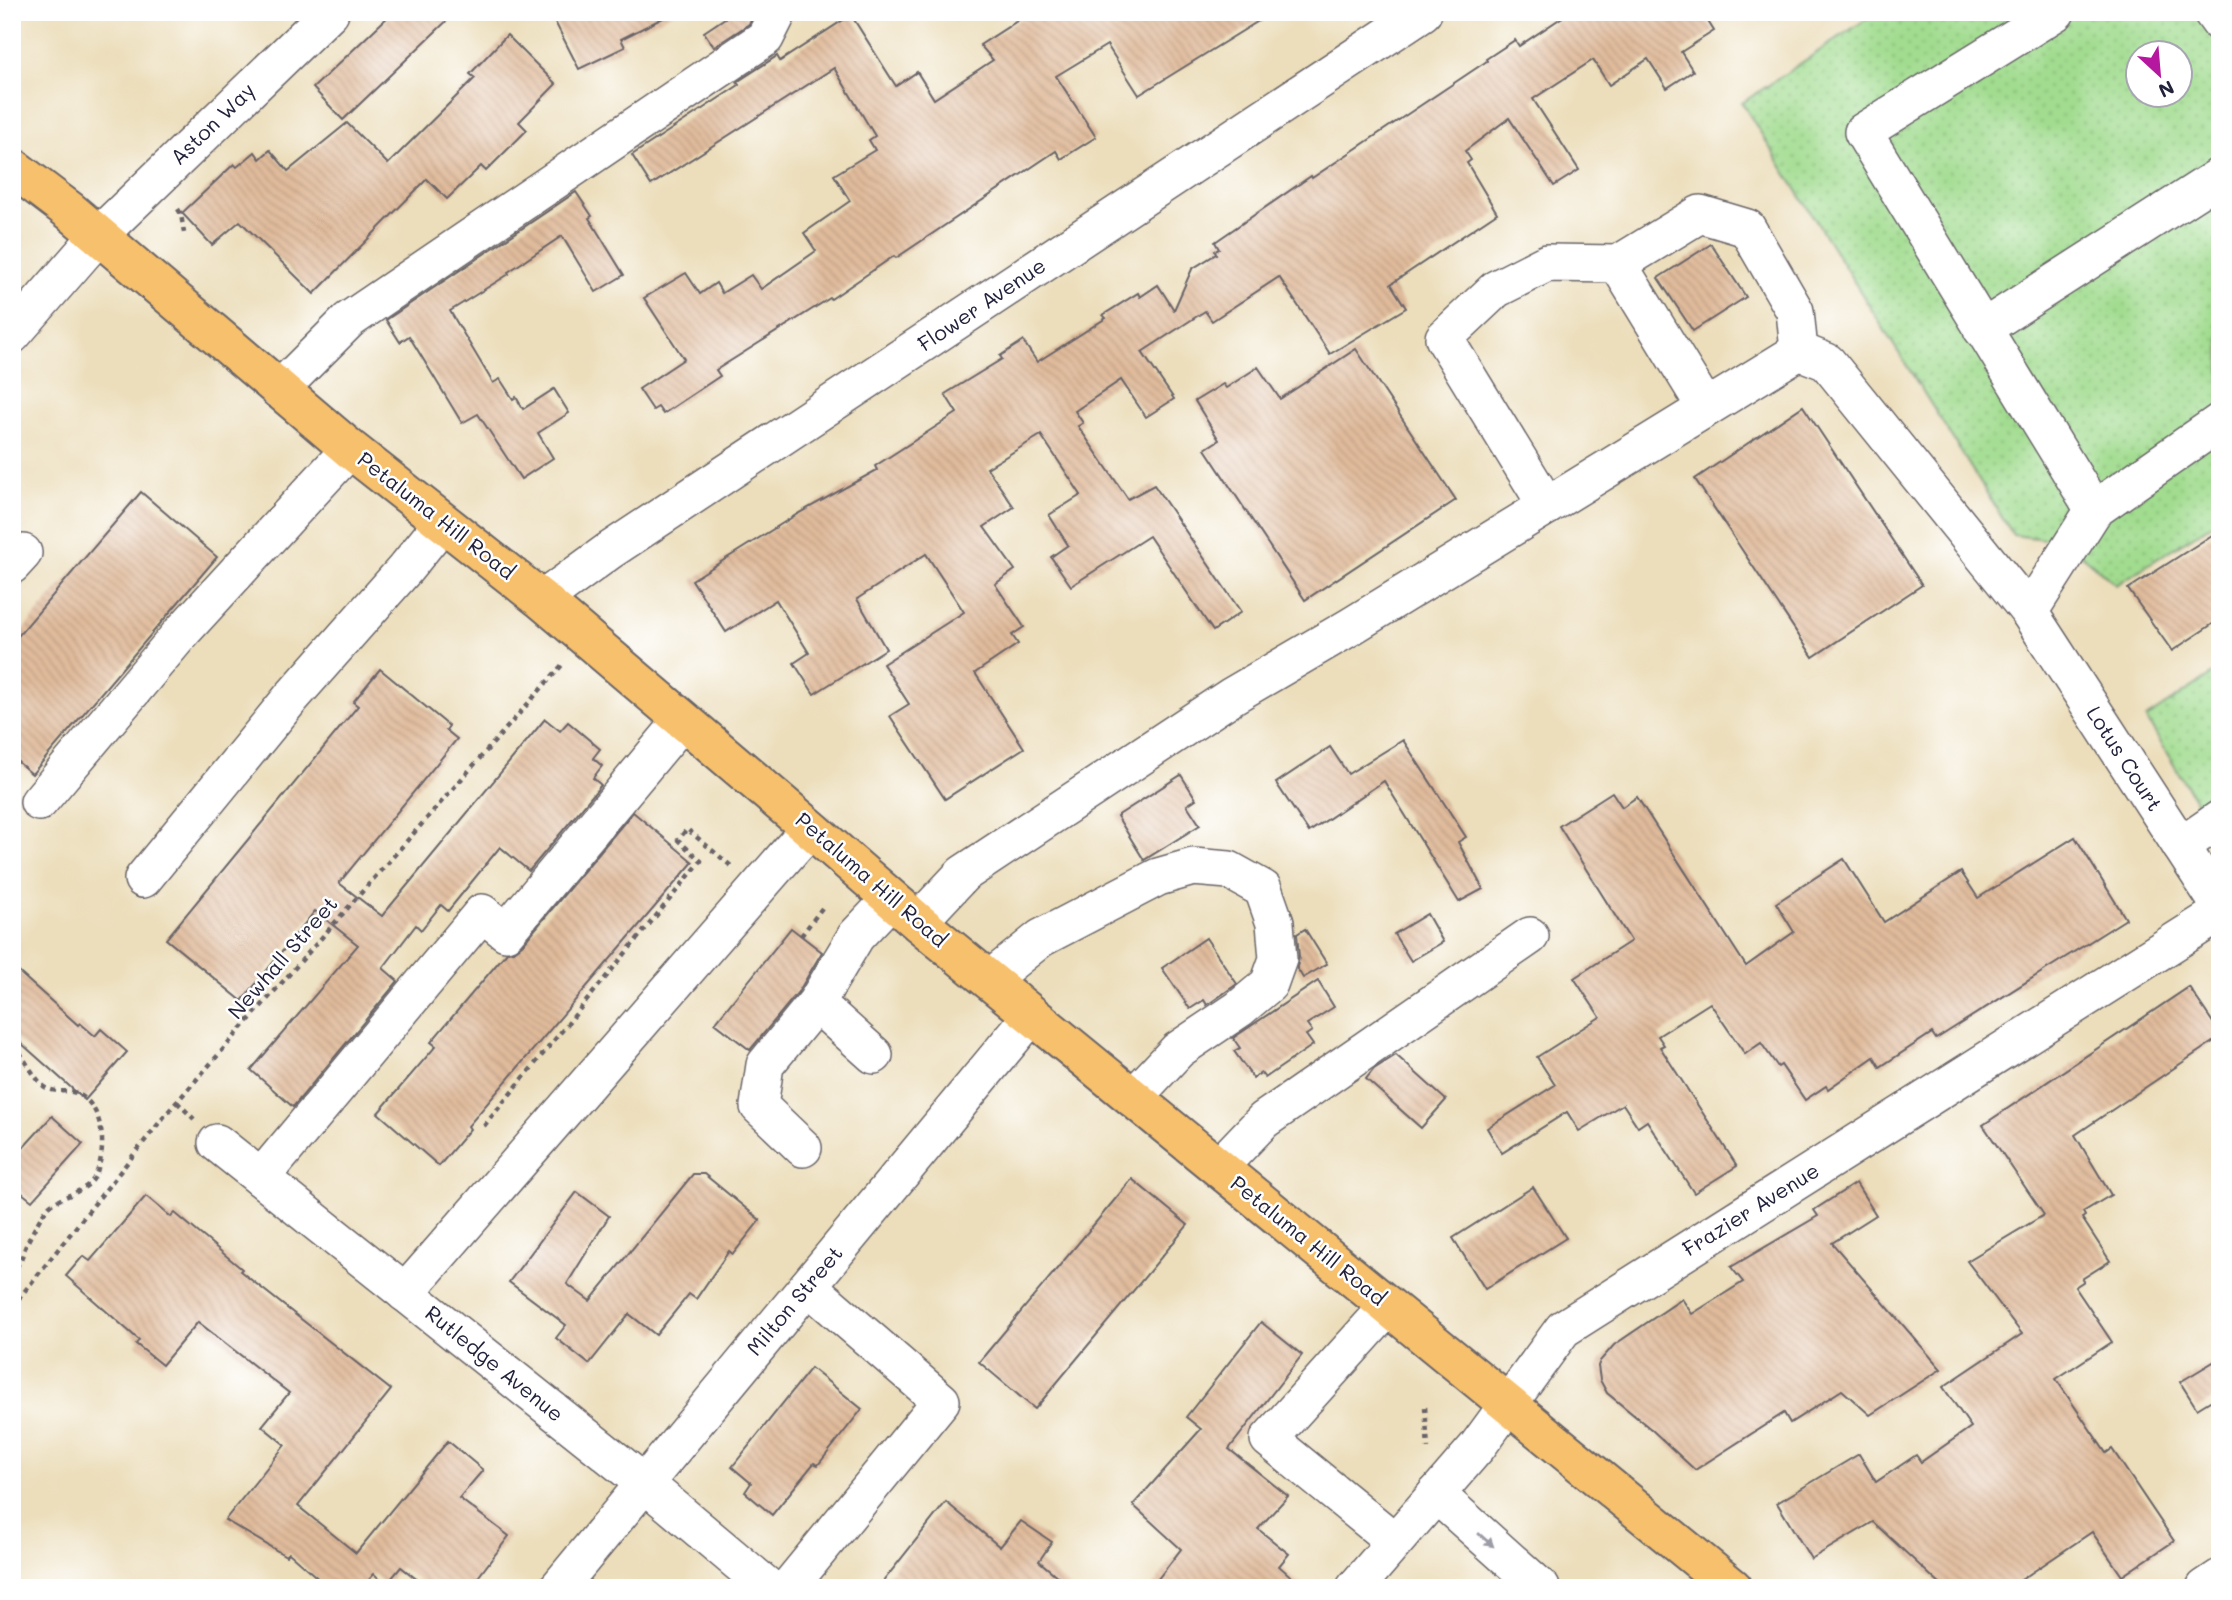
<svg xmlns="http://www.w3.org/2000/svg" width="2232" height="1600" viewBox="0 0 2232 1600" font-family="Mali,sans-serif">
	<defs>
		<pattern id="grass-dots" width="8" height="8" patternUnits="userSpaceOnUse" patternTransform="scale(1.75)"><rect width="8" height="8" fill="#a1dc8f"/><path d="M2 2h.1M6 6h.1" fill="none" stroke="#8abc7c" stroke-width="1.8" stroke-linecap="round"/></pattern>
		<pattern id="building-back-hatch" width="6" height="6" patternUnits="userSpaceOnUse" patternTransform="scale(1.75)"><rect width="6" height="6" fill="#e0bb9b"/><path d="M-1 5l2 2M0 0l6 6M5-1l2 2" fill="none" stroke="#c0a086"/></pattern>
	</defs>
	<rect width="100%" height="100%" fill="#fff"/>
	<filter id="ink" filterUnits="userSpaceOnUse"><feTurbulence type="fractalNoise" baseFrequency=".0143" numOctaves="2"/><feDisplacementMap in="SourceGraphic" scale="14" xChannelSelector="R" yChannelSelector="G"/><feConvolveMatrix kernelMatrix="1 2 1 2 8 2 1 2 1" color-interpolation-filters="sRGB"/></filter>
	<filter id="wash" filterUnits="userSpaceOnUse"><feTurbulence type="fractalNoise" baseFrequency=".00686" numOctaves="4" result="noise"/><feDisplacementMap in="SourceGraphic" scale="28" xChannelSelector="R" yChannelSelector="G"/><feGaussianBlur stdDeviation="1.57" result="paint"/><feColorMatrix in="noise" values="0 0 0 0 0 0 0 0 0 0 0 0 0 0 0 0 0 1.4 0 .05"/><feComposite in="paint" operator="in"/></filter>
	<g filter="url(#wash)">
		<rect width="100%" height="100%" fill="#ecdebb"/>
		<g fill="url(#grass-dots)" stroke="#627f65" stroke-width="2" fill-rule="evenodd">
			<path d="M1877 12H2220V519L2116 585 2067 542 2013 535 1742 103ZM2138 52H2180V94H2138Z"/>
			<polygon points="2220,669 2220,842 2146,718"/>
		</g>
		<g id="blocks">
			<g fill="url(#building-back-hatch)">
				<polygon points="393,12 456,12 343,120 313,88"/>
				<polygon points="550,12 675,12 621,39 625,47 579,69"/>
				<polygon points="734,12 749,12 752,17 749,24 714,47 704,32"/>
				<polygon points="1031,12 1273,12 1139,95 1107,45 1056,76 1096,137 1061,159 1056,151 896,258 894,256 831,299 830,298 716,370 720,376 663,414 658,407 653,410 639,389 684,359 644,298 686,273 700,294 716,283 722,293 751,275 761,289 816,251 804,233 850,201 834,175 875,150 869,140 875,136 834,68 651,185 632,155 739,85 737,82 777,56 780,61 851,15 896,86 917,72 934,99 993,60 980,45"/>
				<polygon points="1570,12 1702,12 1714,31 1681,52 1693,71 1667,88 1648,59 1609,85 1593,60 1533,99 1579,170 1554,186 1509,118 1465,151 1471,160 1467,163 1497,213 1391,284 1406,308 1330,354 1279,277 1212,321 1205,311 1142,352 1174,399 1146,417 1121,380 1075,411 1083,423 1078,426 1128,499 1154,485 1241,612 1213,631 1149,536 1071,586 1051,557 1068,545 1049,515 1081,495 1041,435 987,468 1014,507 984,527 1015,570 995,584 1024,627 1012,635 1018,644 975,673 1024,748 945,799 890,716 909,704 883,664 964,612 926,554 857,599 886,649 814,694 794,663 809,653 776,600 726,632 692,580 799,513 877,470 875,466 957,413 945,394 1002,359 1000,356 1023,341 1037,362 1106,318 1103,315 1138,293 1140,297 1158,285 1174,310 1192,269 1216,254 1215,251 1219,249 1215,242 1311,176 1312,178 1487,61 1486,59 1515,40 1519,46"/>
				<polygon points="507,35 556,84 519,122 527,130 486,171 481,166 447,199 427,179 314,294 240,221 212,245 182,213 234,164 237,167 255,152 260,159 270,150 288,171 347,123 388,164 475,78 470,74"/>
				<polygon points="576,192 592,216 589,218 624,275 596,292 562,236 508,272 509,274 450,311 493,383 500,379 513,399 516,397 523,409 554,389 569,413 538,433 553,458 521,479 478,414 462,423 409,336 400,342 386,320"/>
				<polygon points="1711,244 1746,297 1693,331 1658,278"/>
				<polygon points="1356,349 1456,500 1305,600 1205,449 1219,440 1195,401 1223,384 1226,388 1258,367 1280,399"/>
				<polygon points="1803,406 1922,585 1813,657 1695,479"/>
				<polygon points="141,492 217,557 32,774 12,757 12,643"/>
				<polygon points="2220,530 2220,619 2172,651 2128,589"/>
				<polygon points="380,669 449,726 446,730 457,739 339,883 382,916 545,719 560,731 568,722 600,749 593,758 602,766 593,778 601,785 529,871 500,847 448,911 441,905 421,930 416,925 383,968 398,981 293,1107 251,1070 358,945 315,911 242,1001 166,939 358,706 353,702"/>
				<polygon points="1403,740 1466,837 1458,842 1483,889 1459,902 1384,781 1309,832 1276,783 1330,747 1348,774"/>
				<polygon points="1181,775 1196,799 1187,805 1200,825 1144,860 1117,816"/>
				<polygon points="1612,792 1622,807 1637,797 1746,966 1794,932 1776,903 1844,859 1884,922 1961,872 1978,898 2075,837 2126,919 1936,1039 1932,1033 1880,1067 1874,1057 1828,1089 1826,1086 1805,1100 1781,1065 1778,1067 1761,1043 1745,1054 1710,1003 1658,1036 1664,1045 1660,1047 1737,1166 1694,1193 1647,1121 1638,1127 1623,1104 1579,1131 1567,1112 1502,1153 1487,1128 1555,1085 1537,1057 1600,1017 1574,978 1631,941 1559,826"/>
				<polygon points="633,812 693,862 468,1126 470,1129 439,1166 378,1113 436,1046 431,1042 507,952 514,951 522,945"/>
				<polygon points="1427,914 1443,942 1411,961 1394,934"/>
				<polygon points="791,928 822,952 799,991 750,1050 715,1023"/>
				<polygon points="1305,929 1327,964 1303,978 1297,968 1299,957 1297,934"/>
				<polygon points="1206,938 1237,984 1207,1005 1204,1000 1190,1009 1162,968"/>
				<polygon points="12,966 78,1025 80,1023 95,1036 101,1029 127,1052 85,1100 12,1035"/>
				<polygon points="1318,981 1334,1007 1307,1024 1312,1031 1306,1035 1313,1045 1265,1078 1261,1073 1253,1078 1234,1051 1240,1048 1233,1038"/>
				<polygon points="2189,987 2220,1033 2220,1037 2075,1135 2111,1195 2083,1212 2085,1216 2082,1218 2110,1261 2082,1279 2084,1281 2075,1287 2112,1342 2056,1379 2106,1453 2112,1449 2174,1541 2122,1576 2092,1532 2009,1588 1944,1588 1873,1522 1811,1559 1777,1503 1859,1454 1876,1482 1916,1455 1921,1462 1971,1427 1943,1387 2022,1334 1967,1261 2044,1215 1983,1125"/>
				<polygon points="1396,1055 1446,1100 1421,1128 1366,1079 1374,1069"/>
				<polygon points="52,1116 83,1144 32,1201 12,1185 12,1160"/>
				<polygon points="693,1174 704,1174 760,1220 733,1254 729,1251 696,1299 689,1294 656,1335 629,1314 589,1364 556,1338 566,1325 509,1282 577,1192 609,1216 567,1284 590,1301"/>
				<polygon points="1132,1179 1188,1225 1035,1409 979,1362"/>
				<polygon points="1856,1183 1876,1215 1832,1243 1941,1369 1870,1415 1842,1390 1790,1423 1784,1413 1695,1470 1652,1430 1607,1393 1600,1380 1598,1366 1600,1361 1614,1345 1682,1299 1692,1314 1743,1282 1731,1267 1818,1216 1814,1210"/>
				<polygon points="1533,1187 1566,1238 1485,1289 1453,1238"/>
				<polygon points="146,1196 171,1217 175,1213 242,1269 240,1271 391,1390 298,1506 356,1553 448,1441 483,1470 459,1498 509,1536 470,1588 428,1588 401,1567 386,1585 374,1574 362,1588 329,1588 289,1553 286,1556 225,1520 285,1445 262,1426 289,1393 198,1322 162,1365 136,1344 139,1340 66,1276 83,1256 90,1261"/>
				<polygon points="1261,1322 1302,1355 1229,1449 1288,1496 1258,1529 1289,1554 1279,1566 1304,1588 1151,1588 1181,1549 1133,1505 1201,1429 1186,1417"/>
				<polygon points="2220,1358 2220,1395 2197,1409 2180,1382"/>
				<polygon points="811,1368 862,1409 818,1465 814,1463 772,1515 745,1492 751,1483 732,1467"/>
				<polygon points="946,1502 1000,1547 1021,1521 1052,1542 1039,1561 1071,1588 878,1588"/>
			</g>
		</g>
	</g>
	<g filter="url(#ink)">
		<use href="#blocks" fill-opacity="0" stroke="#696468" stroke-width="2"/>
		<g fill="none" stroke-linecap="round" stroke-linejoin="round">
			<g stroke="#696468" stroke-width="40">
				<g id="minor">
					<polyline points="2056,12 1863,132 2094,510 2220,422"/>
					<polyline points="2212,12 2220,23"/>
					<polyline points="1618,264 1706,408"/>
					<polyline points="1982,329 2220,176"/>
					<polyline points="12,335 98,236 330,12"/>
					<polyline points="279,390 349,320 765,38 778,12"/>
					<polyline points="1547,506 1444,338 1496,289 1547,263 1618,264 1700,214 1747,228 1795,311 1799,351"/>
					<polyline points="12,565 23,553"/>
					<polyline points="542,600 609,551 1423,12"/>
					<polyline points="2029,612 2094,510"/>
					<polyline points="39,802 181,633 350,449"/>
					<polyline points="2181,846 2220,819"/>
					<polyline points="143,879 291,698 406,568 443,522"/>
					<polyline points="918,922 963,874 1232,696 1350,627 1799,351 1827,362 2029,612 2220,906"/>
					<polyline points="989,980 1041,938 1158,877 1193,867 1229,870 1263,889 1275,923 1278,959 1269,984 1239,1009 1178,1050 1133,1098"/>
					<polyline points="816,1003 874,1055"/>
					<polyline points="217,1143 644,1483 769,1588"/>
					<polyline points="803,1148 759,1106 765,1065 816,1003 856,936 891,899"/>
					<polyline points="1219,1167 1264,1120 1530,936"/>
					<polyline points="261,1178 482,913 506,932 683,720"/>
					<polyline points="405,1293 810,828"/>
					<polyline points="1388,1307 1269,1439 1394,1541"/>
					<polyline points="1436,1494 1541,1588"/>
					<polyline points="558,1588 1032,1015"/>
					<polyline points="788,1588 941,1401 808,1286"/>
					<polyline points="1355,1588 1477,1447 1563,1329 2220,913"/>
					<polyline points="2205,1588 2220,1578"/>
				</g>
			</g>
			<g stroke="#696468" stroke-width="42">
				<polyline id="major" points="12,167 70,211 350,449 542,600 810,828 918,922 1733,1588"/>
			</g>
			<g stroke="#696468" stroke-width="4.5" stroke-dasharray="5 5" stroke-linecap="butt">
				<polyline points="178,209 181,214 184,233"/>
				<polyline points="801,936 822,908"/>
				<path d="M12 1048H17C23 1057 37 1082 45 1087 55 1094 66 1089 76 1093 105 1105 108 1153 94 1178 86 1192 59 1197 49 1206 42 1213 31 1235 27 1243 22 1254 22 1263 12 1271"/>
				<polyline points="177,1102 194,1119"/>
				<polyline points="484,1126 701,861 678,840 687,829 731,866"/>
				<polyline points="12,1307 167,1113 562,665"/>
				<polyline points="1425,1407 1428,1448"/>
			</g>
			<use href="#minor" stroke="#fff" stroke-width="37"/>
			<use href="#major" stroke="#f7c06c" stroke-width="38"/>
		</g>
		<defs><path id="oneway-solid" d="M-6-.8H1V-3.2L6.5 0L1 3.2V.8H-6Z" transform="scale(1.75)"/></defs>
		<use fill="#9c9ca7" href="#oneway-solid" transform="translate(1486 1540) rotate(41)"/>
	</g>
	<g text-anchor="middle" stroke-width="5" stroke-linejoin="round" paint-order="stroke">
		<g font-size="21" fill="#22223b" stroke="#fff">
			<text transform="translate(213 124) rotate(-44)" y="7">Aston Way</text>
			<text transform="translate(982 305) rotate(-34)" y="7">Flower Avenue</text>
			<text transform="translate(436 516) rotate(38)" y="7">Petaluma Hill Road</text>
			<text transform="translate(2124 759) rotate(57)" y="7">Lotus Court</text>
			<text transform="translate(871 880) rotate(41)" y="7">Petaluma Hill Road</text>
			<text transform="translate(283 958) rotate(-49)" y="7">Newhall Street</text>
			<text transform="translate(1751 1210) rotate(-32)" y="7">Frazier Avenue</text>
			<text transform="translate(1308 1241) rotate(39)" y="7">Petaluma Hill Road</text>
			<text transform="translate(795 1301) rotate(-50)" y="7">Milton Street</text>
			<text transform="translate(494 1364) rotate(39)" y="7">Rutledge Avenue</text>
		</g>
	</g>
	<rect width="2232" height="1600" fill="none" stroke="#fff" stroke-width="42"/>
	<g transform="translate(2159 74) rotate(154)"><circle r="33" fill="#ffffff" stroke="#a7a7b1" stroke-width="2"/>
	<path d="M0-5L12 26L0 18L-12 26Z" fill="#b5179e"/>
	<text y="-10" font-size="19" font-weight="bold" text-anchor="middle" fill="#22223b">N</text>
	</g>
</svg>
